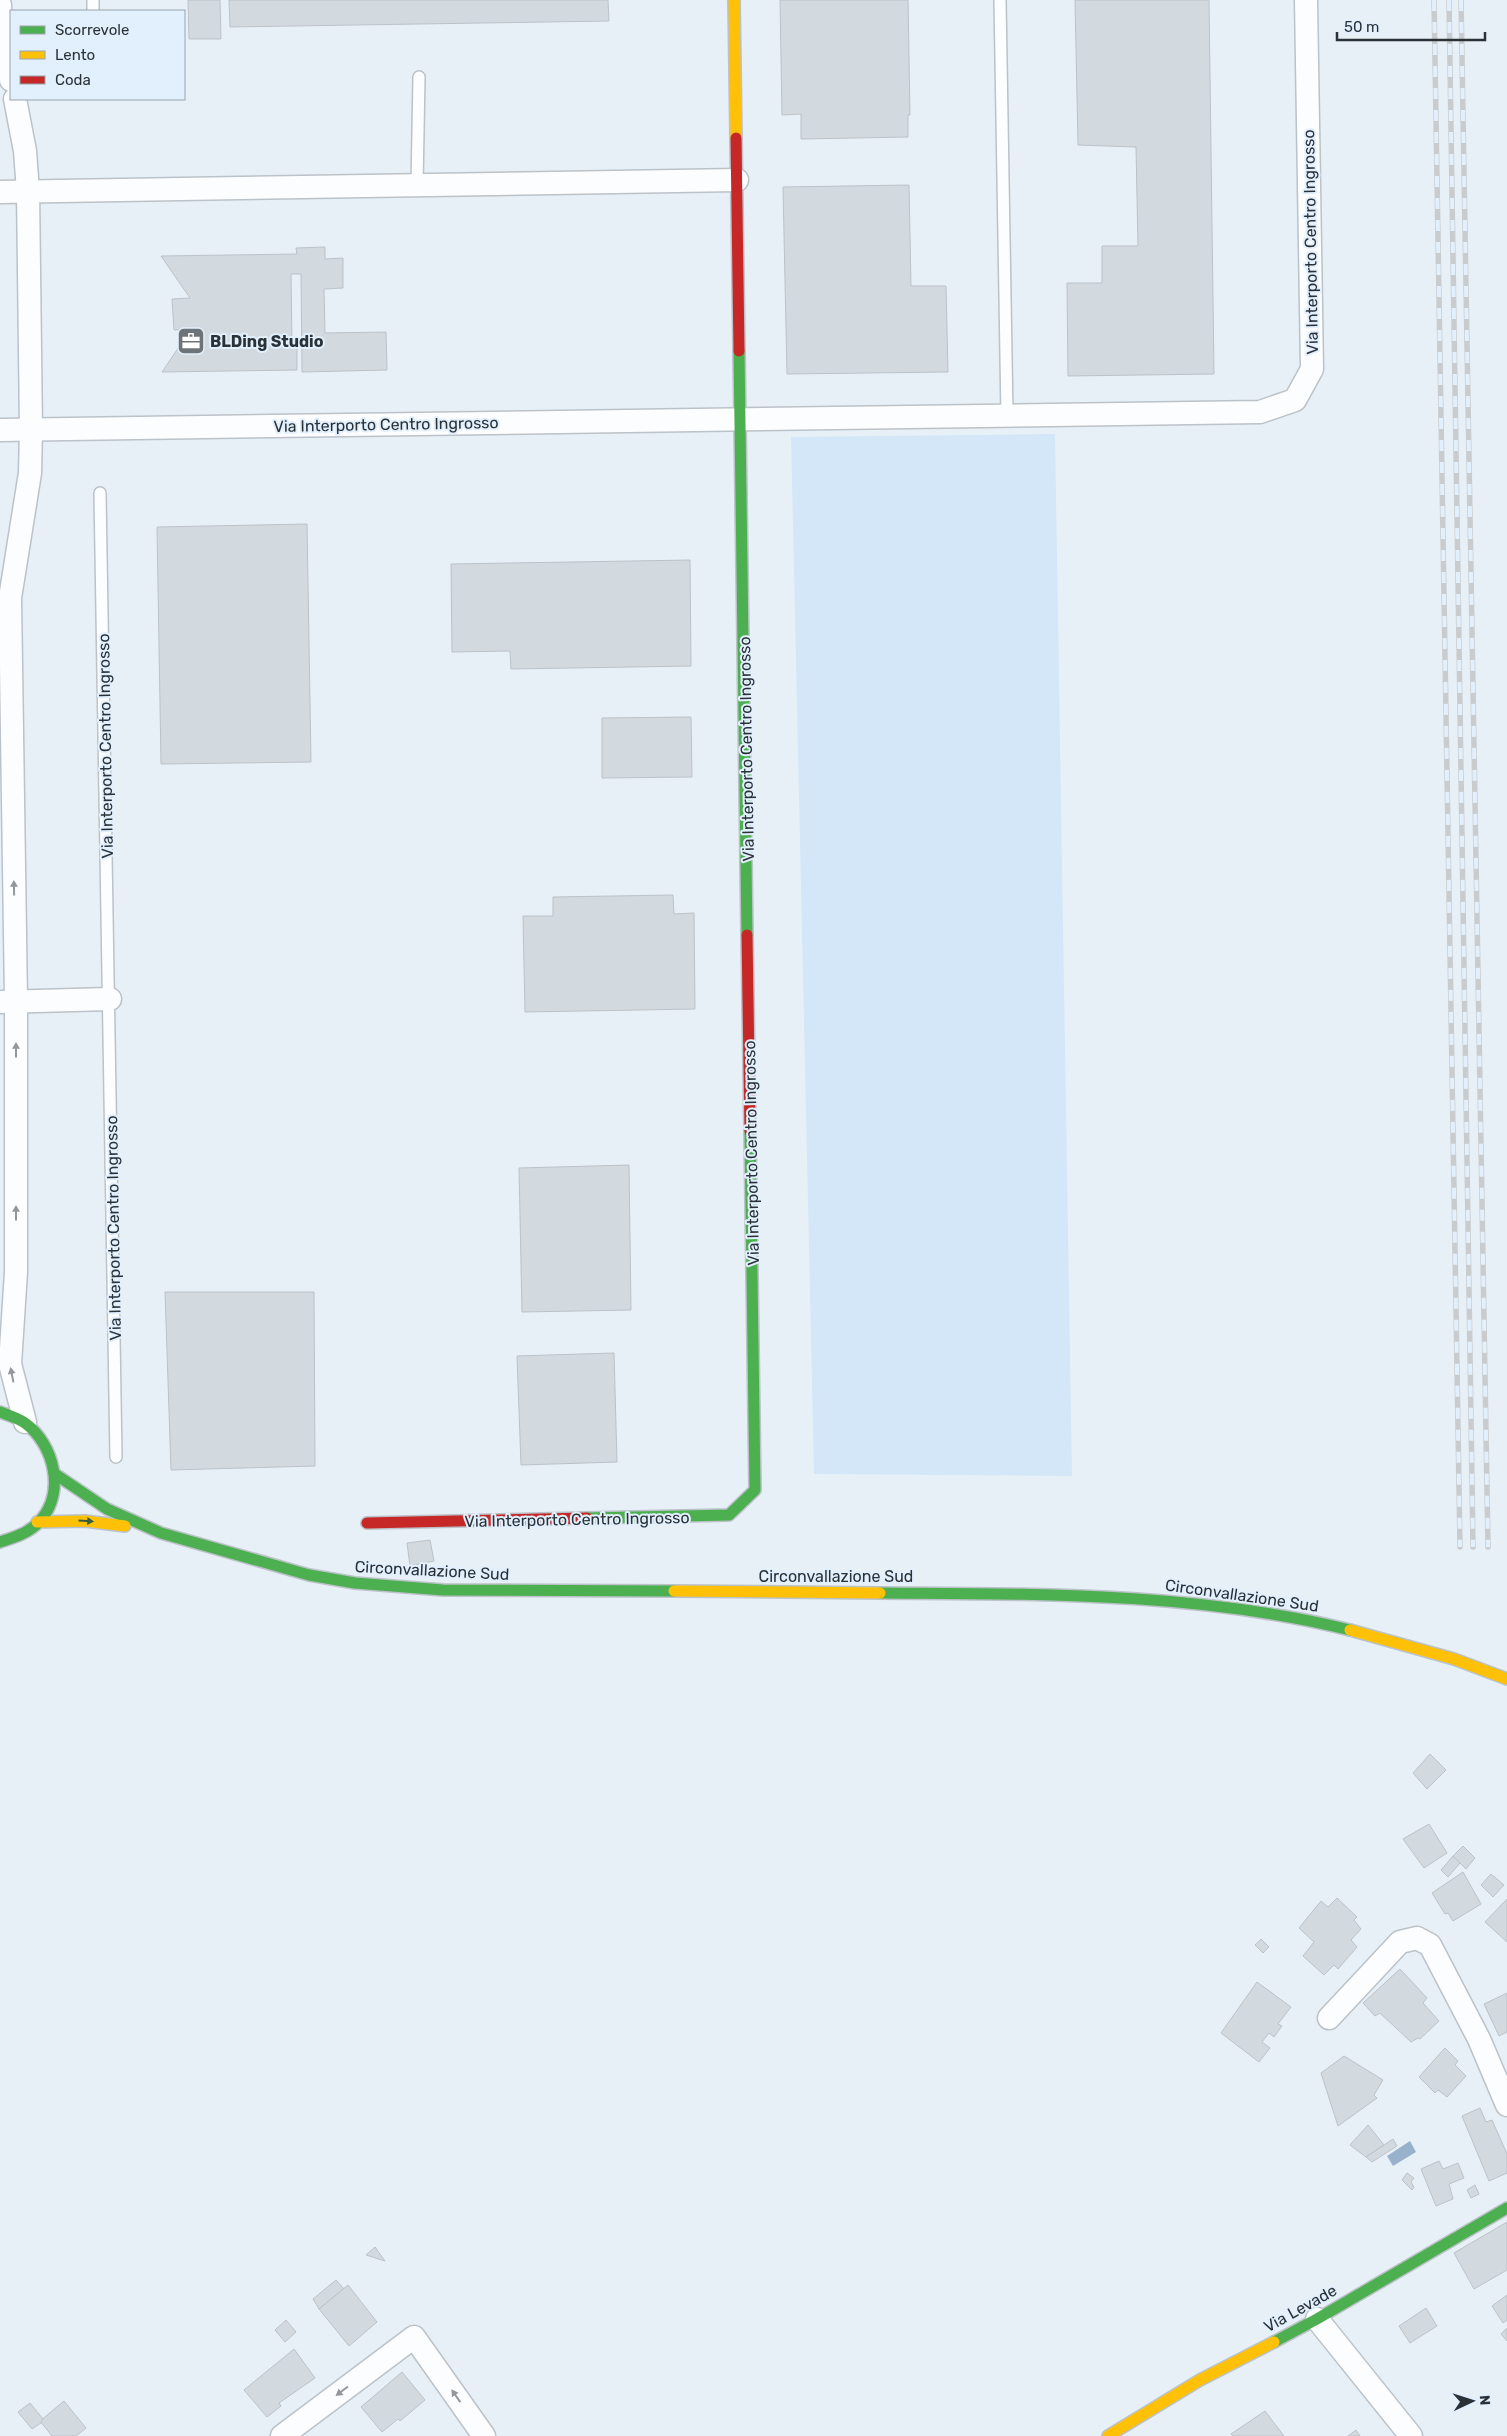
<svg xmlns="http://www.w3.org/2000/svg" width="1507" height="2436" viewBox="0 0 1507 2436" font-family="Rubik,sans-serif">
	<rect width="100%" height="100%" fill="#e8f0f7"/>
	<polygon fill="#d3e7f8" points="1055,434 1072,1476 814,1474 791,437"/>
	<polygon fill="#98b2cb" points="1410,2141 1416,2152 1393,2166 1387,2156"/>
	<g fill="#d2d9df" stroke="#bbc2c8">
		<polygon points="188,0 220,0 221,39 189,39"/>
		<polygon points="229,0 608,0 609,21 230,27"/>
		<polygon points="780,0 908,0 910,115 908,115 908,137 801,139 801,114 782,115"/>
		<polygon points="1075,0 1209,0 1214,374 1068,376 1067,283 1102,283 1102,246 1138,246 1136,147 1078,145"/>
		<polygon points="909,185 911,286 946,286 948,372 787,374 783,187"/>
		<polygon points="325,247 325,259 343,258 343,288 324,289 325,333 386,332 387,370 302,372 301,274 291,274 292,344 297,344 297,370 162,372 191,329 174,330 172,299 190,298 161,256 297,254 296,248"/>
		<polygon points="307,524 311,762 161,764 157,527"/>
		<polygon points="690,560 691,666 511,669 510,651 452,652 451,564"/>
		<polygon points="691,717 692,777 602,778 602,718"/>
		<polygon points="673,895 674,914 694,913 695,1009 525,1012 523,916 553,916 553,897"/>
		<polygon points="629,1165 631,1310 522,1312 519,1168"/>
		<polygon points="165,1292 314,1292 315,1466 171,1470"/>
		<polygon points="614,1353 617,1462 521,1465 517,1356"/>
		<polygon points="430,1540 434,1561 410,1566 407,1543"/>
		<polygon points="1430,1754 1446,1770 1427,1789 1413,1773"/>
		<polygon points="1429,1824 1447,1853 1424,1868 1403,1839"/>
		<polygon points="1463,1846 1475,1858 1466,1869 1453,1856"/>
		<polygon points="1453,1856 1460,1863 1448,1877 1441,1870"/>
		<polygon points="1463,1872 1481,1904 1453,1921 1448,1913 1445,1914 1432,1893"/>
		<polygon points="1491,1874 1504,1885 1493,1897 1481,1885"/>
		<polygon points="1337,1898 1357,1917 1354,1920 1361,1929 1351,1940 1357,1947 1338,1969 1334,1965 1324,1975 1303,1956 1314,1942 1299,1928 1321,1901 1328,1907"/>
		<polygon points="1507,1899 1507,1942 1485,1922"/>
		<polygon points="1261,1939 1269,1947 1263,1953 1255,1945"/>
		<polygon points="1400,1969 1427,1998 1423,2003 1439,2021 1420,2039 1418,2038 1411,2042 1380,2013 1375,2016 1363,2003"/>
		<polygon points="1257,1982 1291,2007 1278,2024 1282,2026 1274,2037 1269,2033 1262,2042 1270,2048 1259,2062 1221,2033"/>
		<polygon points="1507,1993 1507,2032 1499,2036 1484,2004"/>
		<polygon points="1445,2048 1458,2061 1455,2065 1466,2076 1447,2097 1438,2090 1435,2093 1419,2077"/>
		<polygon points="1344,2056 1383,2080 1374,2095 1377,2098 1338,2126 1321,2073"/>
		<polygon points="1480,2108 1486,2122 1492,2120 1507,2154 1507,2173 1489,2181 1462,2116"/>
		<polygon points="1368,2125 1384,2145 1366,2157 1350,2145"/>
		<polygon points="1393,2139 1397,2146 1372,2162 1366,2157"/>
		<polygon points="1439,2161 1443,2169 1458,2163 1464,2178 1449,2184 1453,2199 1436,2206 1421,2169"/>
		<polygon points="1407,2173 1414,2178 1411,2182 1414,2187 1412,2190 1402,2180"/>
		<polygon points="1475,2185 1479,2194 1471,2198 1467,2190"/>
		<polygon points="1507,2222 1507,2270 1474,2289 1454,2253"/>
		<polygon points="375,2247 385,2261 366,2255"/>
		<polygon points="336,2280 344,2289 319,2309 313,2299"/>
		<polygon points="348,2285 377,2322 349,2346 319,2309"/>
		<polygon points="1507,2295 1507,2320 1503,2323 1492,2306"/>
		<polygon points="1426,2308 1437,2326 1410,2343 1399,2326"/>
		<polygon points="286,2320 296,2332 285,2342 275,2330"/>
		<polygon points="1507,2328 1507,2341 1501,2334"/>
		<polygon points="294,2349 315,2378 279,2403 281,2406 267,2417 244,2390"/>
		<polygon points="402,2372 425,2400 400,2421 398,2419 382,2432 361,2407"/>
		<polygon points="64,2401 86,2428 76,2436 52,2436 40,2421"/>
		<polygon points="30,2403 43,2419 41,2423 32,2429 18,2412"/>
		<polygon points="1265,2411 1284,2436 1233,2436 1231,2434"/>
		<polygon points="1356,2430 1360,2436 1348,2436"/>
	</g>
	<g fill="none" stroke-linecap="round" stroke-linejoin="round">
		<g stroke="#bbc2c8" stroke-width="14">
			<g id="lane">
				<polyline points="93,0 93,11"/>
				<polyline points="1000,0 1007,416"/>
				<polyline points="417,185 419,77"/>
				<polyline points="100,493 116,1457"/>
			</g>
		</g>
		<g stroke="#bbc2c8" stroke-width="25">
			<g id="street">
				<polyline points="0,5 1,28 11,80"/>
				<polyline points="15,99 25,151 28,191 31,430 30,473 10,598 16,1001 16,1272 10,1364 25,1422"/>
				<polyline points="0,192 737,180"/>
				<polyline points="0,430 1260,412 1295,400 1312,369 1306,0"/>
				<polyline points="0,1002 110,999"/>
				<polyline points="1329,2018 1400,1942 1417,1938 1430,1945 1479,2039 1507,2105"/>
				<polyline points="1317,2319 1411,2436"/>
				<polyline points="282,2436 414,2337 484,2436"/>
			</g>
		</g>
		<g stroke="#bbc2c8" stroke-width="14">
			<g id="fast">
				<polyline points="739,351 747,935"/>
				<path d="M0 1412C8 1415 18 1418 25 1423 54 1444 66 1492 40 1521 29 1533 15 1537 0 1542"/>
				<polyline points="55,1474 107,1509 161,1533 309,1575 355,1583 443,1590 674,1591"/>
				<polyline points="587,1518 729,1515 755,1490 750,1131"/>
				<path d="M880 1593C1037 1594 1197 1592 1350 1630"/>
				<polyline points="1274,2342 1317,2319 1507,2208"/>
			</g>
		</g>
		<g stroke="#bbc2c8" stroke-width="14">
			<g id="slow">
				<polyline points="734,0 736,138"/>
				<polyline points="37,1522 85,1521 125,1526"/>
				<polyline points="674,1591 880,1593"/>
				<polyline points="1350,1630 1454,1659 1507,1679"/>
				<polyline points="1108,2436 1200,2380 1274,2342"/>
			</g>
		</g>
		<g stroke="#bbc2c8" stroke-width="14">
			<g id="jam">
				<polyline points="736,138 739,351"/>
				<polyline points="747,935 750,1131"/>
				<polyline points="367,1523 587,1518"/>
			</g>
		</g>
		<use href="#lane" stroke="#fcfdfe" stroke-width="11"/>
		<use href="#street" stroke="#fcfdfe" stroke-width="22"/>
		<use href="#fast" stroke="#4caf50" stroke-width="11"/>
		<use href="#slow" stroke="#ffc107" stroke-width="11"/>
		<use href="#jam" stroke="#c62828" stroke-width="11"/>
		<g stroke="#c9ccce" stroke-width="5.5">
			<g id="rail">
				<polyline points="1434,0 1460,1547"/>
				<polyline points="1449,0 1473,1547"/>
				<polyline points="1461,0 1488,1547"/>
			</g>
		</g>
		<use href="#rail" stroke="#e2f0fd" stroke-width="4" stroke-dasharray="11" stroke-linecap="butt"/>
	</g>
	<defs><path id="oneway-solid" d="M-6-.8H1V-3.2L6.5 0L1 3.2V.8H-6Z" transform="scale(1.25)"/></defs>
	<g fill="#93979a">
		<use href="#oneway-solid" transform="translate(14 888) rotate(-91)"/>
		<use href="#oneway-solid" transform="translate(16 1050) rotate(-90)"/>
		<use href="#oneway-solid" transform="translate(16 1213) rotate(-90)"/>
		<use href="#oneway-solid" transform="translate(12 1375) rotate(-101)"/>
		<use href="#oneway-solid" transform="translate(342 2391) rotate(143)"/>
		<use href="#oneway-solid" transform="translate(456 2396) rotate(-125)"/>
	</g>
	<use fill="#365d40" href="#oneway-solid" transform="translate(86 1521) rotate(3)"/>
	<defs>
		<g id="office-square" transform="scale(1.4375)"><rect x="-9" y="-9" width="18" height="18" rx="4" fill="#6c747a" stroke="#e2f0fd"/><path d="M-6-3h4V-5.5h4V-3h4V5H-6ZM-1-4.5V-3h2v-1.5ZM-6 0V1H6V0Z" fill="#fff"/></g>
	</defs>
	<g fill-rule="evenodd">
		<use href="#office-square" x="191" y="341"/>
	</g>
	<g text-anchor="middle" stroke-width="4" stroke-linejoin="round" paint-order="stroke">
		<g font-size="16" fill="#2a3137" stroke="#e2f0fd">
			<text transform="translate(1310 242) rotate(-91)" y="6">Via Interporto Centro Ingrosso</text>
			<text transform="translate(386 424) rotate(-1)" y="6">Via Interporto Centro Ingrosso</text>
			<text transform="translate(105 746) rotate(-91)" y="6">Via Interporto Centro Ingrosso</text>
			<text transform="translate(746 749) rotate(-91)" y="6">Via Interporto Centro Ingrosso</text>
			<text transform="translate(751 1153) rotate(-91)" y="6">Via Interporto Centro Ingrosso</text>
			<text transform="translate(113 1228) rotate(-91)" y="6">Via Interporto Centro Ingrosso</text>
			<text transform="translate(577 1519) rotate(-1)" y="6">Via Interporto Centro Ingrosso</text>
			<text transform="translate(432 1570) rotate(3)" y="6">Circonvallazione Sud</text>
			<text x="836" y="1582">Circonvallazione Sud</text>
			<text transform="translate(1242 1595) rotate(8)" y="6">Circonvallazione Sud</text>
			<text transform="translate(1300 2308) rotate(-29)" y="6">Via Levade</text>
		</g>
		<g font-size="16" font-weight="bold" fill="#2a3137" stroke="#e2f0fd" text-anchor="start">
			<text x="210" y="347">BLDing Studio</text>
		</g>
	</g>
	<rect x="10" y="10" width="175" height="90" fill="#e2f0fd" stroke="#98a4ae"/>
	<rect x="20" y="26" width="25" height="8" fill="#4caf50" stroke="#98a4ae"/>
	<text x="55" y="35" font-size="15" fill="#2a3137">Scorrevole</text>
	<rect x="20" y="51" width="25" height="8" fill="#ffc107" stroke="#98a4ae"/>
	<text x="55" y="60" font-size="15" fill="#2a3137">Lento</text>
	<rect x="20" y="76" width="25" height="8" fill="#c62828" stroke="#98a4ae"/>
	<text x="55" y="85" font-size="15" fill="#2a3137">Coda</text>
	<g transform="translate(1472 2401) rotate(86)" stroke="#e2f0fd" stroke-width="4" paint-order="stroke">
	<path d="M0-4L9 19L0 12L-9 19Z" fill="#2a3137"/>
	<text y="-8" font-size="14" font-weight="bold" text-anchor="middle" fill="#2a3137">N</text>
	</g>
	<path d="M1337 32v8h148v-8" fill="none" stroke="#2a3137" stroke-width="2.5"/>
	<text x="1344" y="32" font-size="15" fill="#2a3137" stroke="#e2f0fd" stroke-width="4" paint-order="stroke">50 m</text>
</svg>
